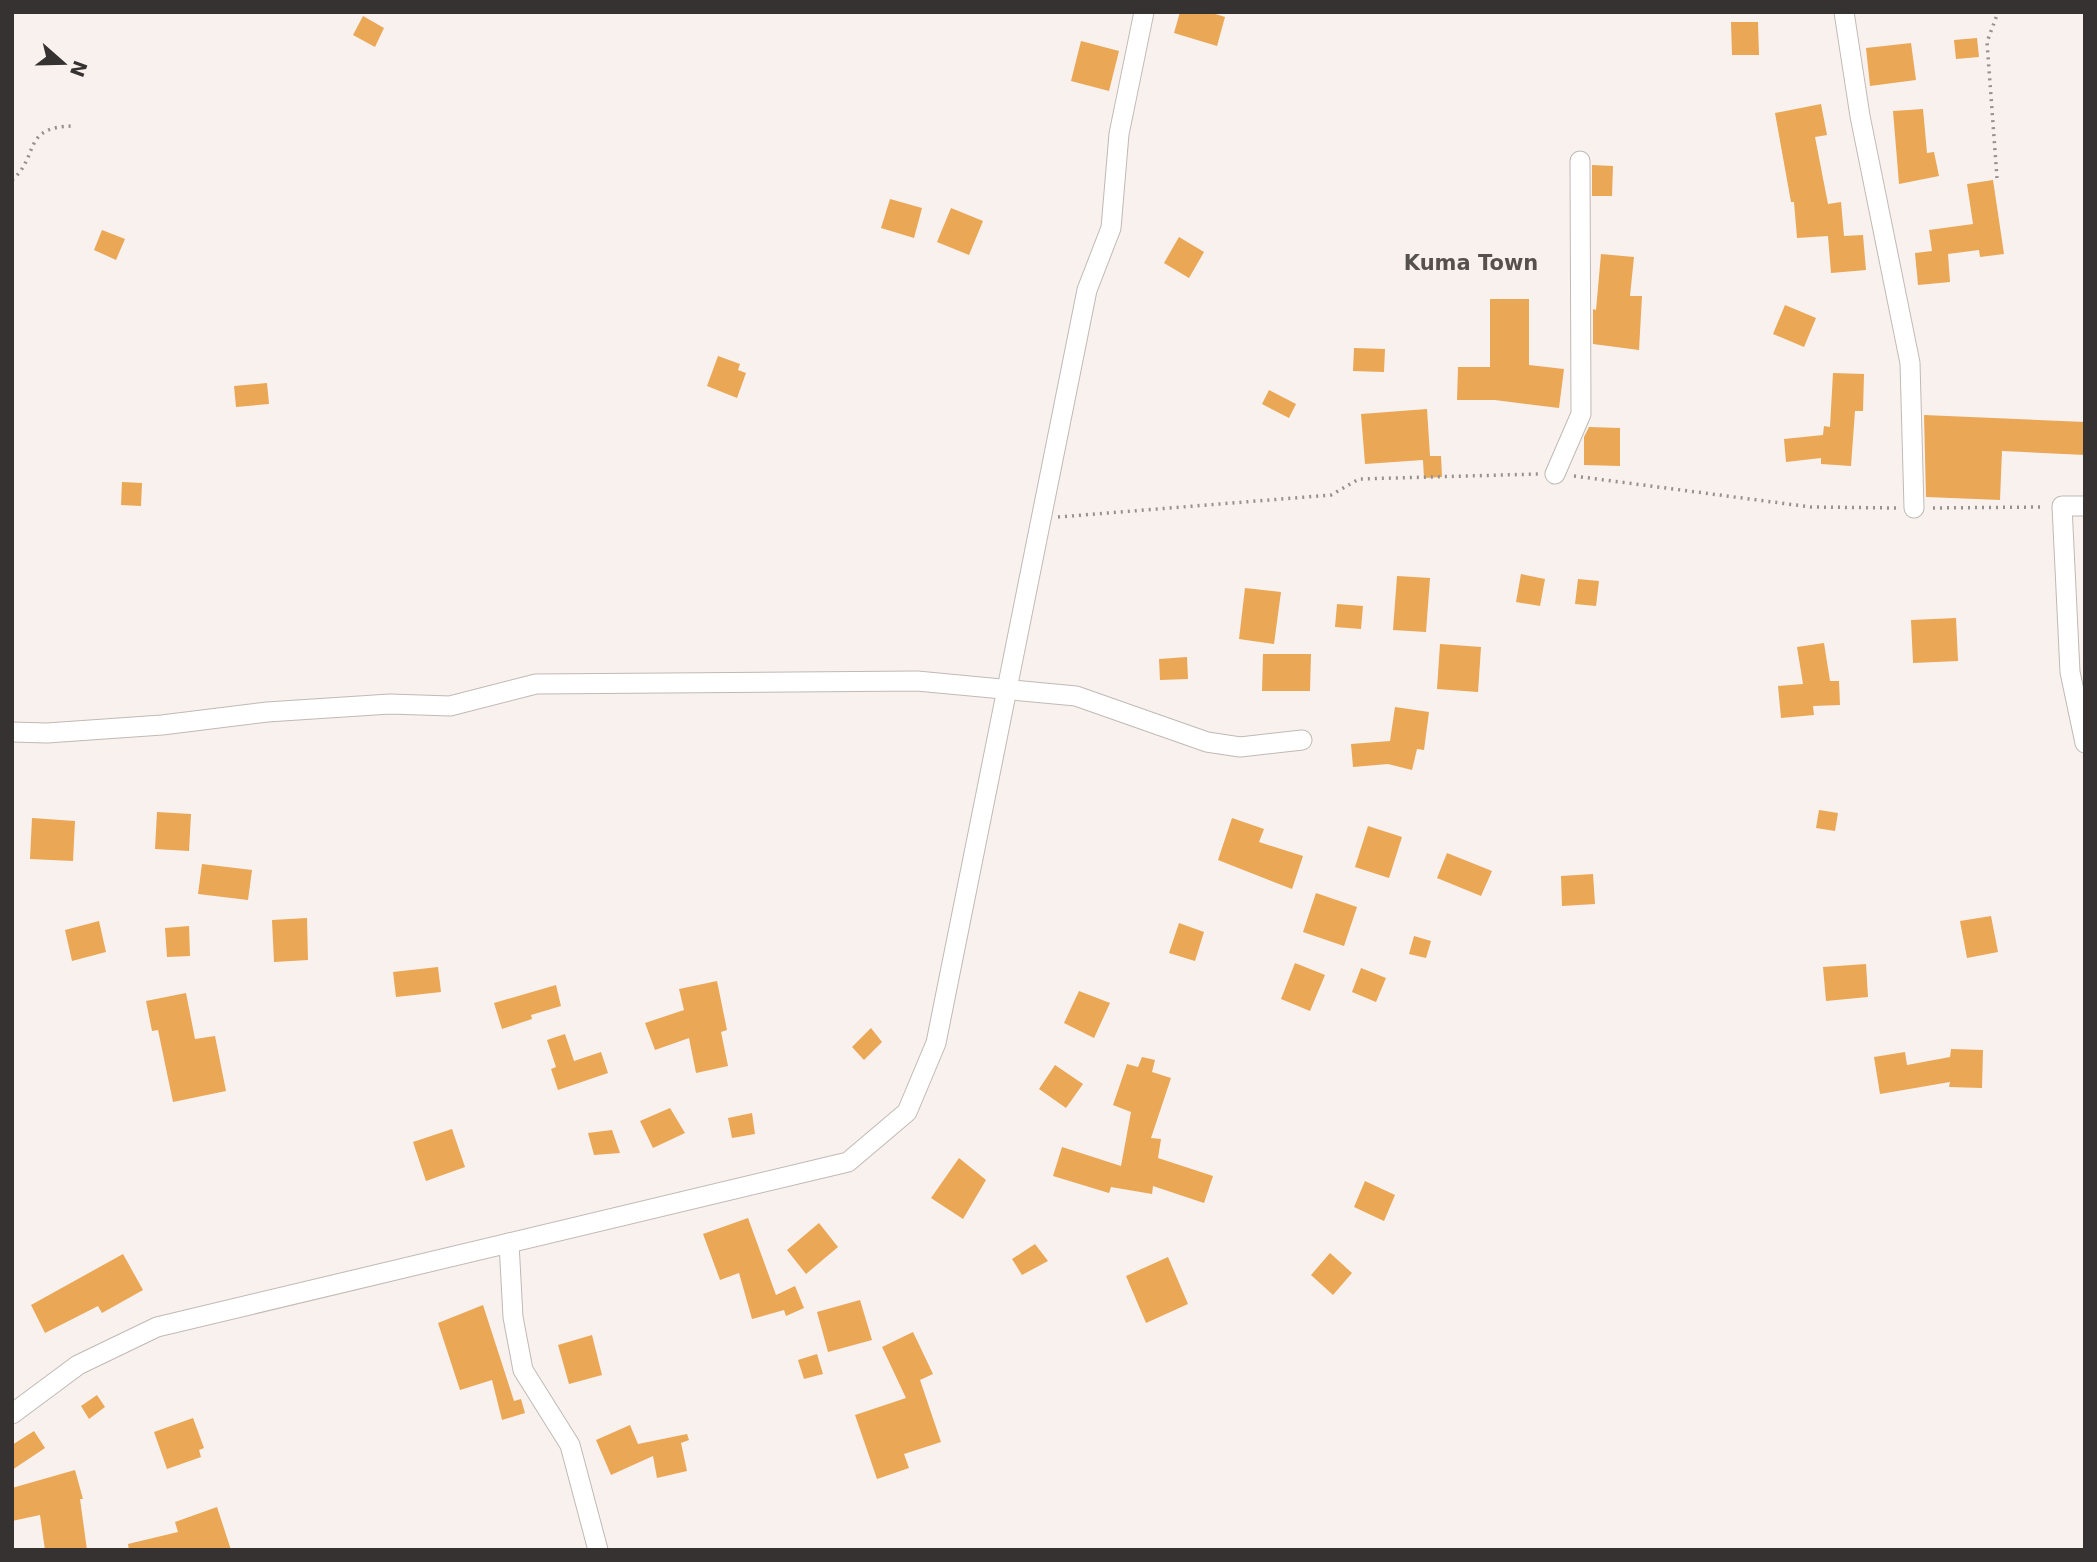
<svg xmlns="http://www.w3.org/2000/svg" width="2097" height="1562" viewBox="0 0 2097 1562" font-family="'DejaVu Sans',sans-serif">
	<rect width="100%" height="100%" fill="#f8f1ee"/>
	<g fill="#eaa756">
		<polygon points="1180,12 1209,12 1225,17 1217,46 1174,33"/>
		<polygon points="363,16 384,28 375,47 353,35"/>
		<polygon points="1731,22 1758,22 1759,55 1732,55"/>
		<polygon points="1977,38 1979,57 1956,59 1954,40"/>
		<polygon points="1081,41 1119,51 1109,91 1071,81"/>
		<polygon points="1911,43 1916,80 1870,86 1866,48"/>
		<polygon points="1821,104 1827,135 1815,137 1828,204 1841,202 1844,236 1863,235 1866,270 1831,273 1828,236 1797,238 1794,202 1791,202 1775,113"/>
		<polygon points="1923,109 1927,153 1934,152 1939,176 1899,184 1893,111"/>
		<polygon points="1592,165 1613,166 1612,196 1592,196"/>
		<polygon points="1993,180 2004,254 1980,257 1979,250 1948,254 1950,282 1918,285 1915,253 1932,251 1929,230 1973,224 1967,184"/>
		<polygon points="890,199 922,208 914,238 881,228"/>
		<polygon points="951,208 983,221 969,255 937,242"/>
		<polygon points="102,230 125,239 116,260 94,250"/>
		<polygon points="1179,237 1204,252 1189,278 1164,263"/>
		<polygon points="1601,254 1634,257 1630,296 1642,296 1639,350 1593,344 1593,309 1596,310"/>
		<polygon points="1490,299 1529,299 1529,365 1564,369 1559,408 1495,400 1457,400 1458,367 1490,367"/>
		<polygon points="1785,305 1816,318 1804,347 1773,334"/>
		<polygon points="1354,348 1385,349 1384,372 1353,371"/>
		<polygon points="718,356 740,364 738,370 746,373 737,398 707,386"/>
		<polygon points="1833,373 1864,374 1863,411 1855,411 1851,466 1821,464 1821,458 1786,462 1784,439 1823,435 1824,426 1830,427"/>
		<polygon points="267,383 269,404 236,407 234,386"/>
		<polygon points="1269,390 1296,404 1289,418 1262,404"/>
		<polygon points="1427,409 1430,456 1441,456 1442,477 1424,478 1423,460 1365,464 1361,414"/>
		<polygon points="1924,415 2085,422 2085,455 2002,451 2000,500 1926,497"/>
		<polygon points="1589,427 1620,428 1620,466 1584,465 1584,437"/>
		<polygon points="122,482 142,483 141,506 121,505"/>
		<polygon points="1521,574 1545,579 1540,606 1516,602"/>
		<polygon points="1397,576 1430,578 1426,632 1393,630"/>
		<polygon points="1578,579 1599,581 1596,606 1575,604"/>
		<polygon points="1245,588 1281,592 1274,644 1239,639"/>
		<polygon points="1337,604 1363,606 1361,629 1335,627"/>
		<polygon points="1956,618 1958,661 1913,663 1911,620"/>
		<polygon points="1824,643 1830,681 1839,681 1840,705 1813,706 1814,715 1781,718 1778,686 1803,684 1797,647"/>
		<polygon points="1440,644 1481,647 1478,692 1437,689"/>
		<polygon points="1263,654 1311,654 1310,691 1262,691"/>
		<polygon points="1187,657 1188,679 1160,680 1159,659"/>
		<polygon points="1395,707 1429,712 1424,750 1417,749 1412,770 1388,764 1353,767 1351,744 1390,741"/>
		<polygon points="1819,810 1838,813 1835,831 1816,828"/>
		<polygon points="157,812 191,814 189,851 155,849"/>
		<polygon points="32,818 75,821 73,861 30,859"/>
		<polygon points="1232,818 1264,829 1259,842 1303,856 1292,889 1218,860"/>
		<polygon points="1368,826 1402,837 1389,878 1355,867"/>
		<polygon points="1447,853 1492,871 1481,896 1437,878"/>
		<polygon points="202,864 252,870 248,900 198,894"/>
		<polygon points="1593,874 1595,904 1562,906 1561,876"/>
		<polygon points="1316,893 1357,907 1344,946 1303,932"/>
		<polygon points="1991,916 1998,952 1967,958 1960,921"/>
		<polygon points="307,918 308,960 274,962 272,920"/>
		<polygon points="99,921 106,952 72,961 65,930"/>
		<polygon points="1179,923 1204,932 1195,961 1169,953"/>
		<polygon points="189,926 190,956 167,957 165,928"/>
		<polygon points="1414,936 1431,941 1426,958 1409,954"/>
		<polygon points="1295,963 1325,975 1310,1011 1281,999"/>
		<polygon points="1866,964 1868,997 1826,1001 1823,967"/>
		<polygon points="438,967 441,992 396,997 393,972"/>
		<polygon points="1361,968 1386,978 1376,1002 1352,992"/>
		<polygon points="717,981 727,1030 721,1032 728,1066 696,1073 689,1038 655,1050 645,1023 684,1010 679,989"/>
		<polygon points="556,985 561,1006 531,1015 532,1019 502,1029 494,1003"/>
		<polygon points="1079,991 1110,1003 1094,1038 1064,1023"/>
		<polygon points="186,993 195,1039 215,1036 226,1091 173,1102 158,1030 152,1031 146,1001"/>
		<polygon points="871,1028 882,1042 864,1060 852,1047"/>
		<polygon points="565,1034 574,1061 601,1052 608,1073 558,1090 551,1069 556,1067 547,1040"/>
		<polygon points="1951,1049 1983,1050 1982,1088 1949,1087 1950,1082 1880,1094 1874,1057 1905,1052 1907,1065 1950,1057"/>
		<polygon points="1142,1057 1155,1060 1152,1072 1171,1078 1151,1138 1161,1139 1158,1158 1213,1176 1204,1203 1153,1186 1152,1194 1111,1187 1109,1193 1053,1176 1062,1147 1121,1166 1131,1112 1113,1105 1127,1064 1138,1067"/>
		<polygon points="1055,1065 1083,1084 1066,1108 1039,1089"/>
		<polygon points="670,1108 685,1133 653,1148 640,1121"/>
		<polygon points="752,1113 755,1134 732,1138 728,1118"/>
		<polygon points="452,1129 465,1167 426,1181 413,1142"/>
		<polygon points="612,1130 620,1153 594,1155 588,1133"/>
		<polygon points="959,1158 986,1180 963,1219 931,1198"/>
		<polygon points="1365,1181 1395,1195 1384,1221 1354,1207"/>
		<polygon points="748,1218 776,1295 795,1286 804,1308 786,1316 784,1310 752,1319 739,1273 720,1280 703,1234"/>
		<polygon points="819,1223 838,1247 806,1274 787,1250"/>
		<polygon points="1035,1244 1048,1261 1022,1275 1012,1259"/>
		<polygon points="1330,1253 1352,1273 1333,1295 1311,1275"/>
		<polygon points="123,1254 143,1290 102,1313 98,1306 45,1333 31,1305"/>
		<polygon points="1168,1257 1188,1304 1146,1323 1126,1276"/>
		<polygon points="860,1300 872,1340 828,1352 817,1312"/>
		<polygon points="483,1305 514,1401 521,1399 525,1413 502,1420 492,1380 460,1390 438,1323"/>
		<polygon points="913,1332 933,1374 920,1380 941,1442 904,1454 909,1468 877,1479 855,1415 906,1398 882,1347"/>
		<polygon points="592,1335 602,1375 569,1384 558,1345"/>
		<polygon points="817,1354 823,1374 804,1379 798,1360"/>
		<polygon points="97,1395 105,1407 89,1419 81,1406"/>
		<polygon points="193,1418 204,1448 199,1450 201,1457 167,1469 154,1432"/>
		<polygon points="630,1425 638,1444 687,1434 689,1440 681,1443 687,1471 657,1478 653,1456 611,1475 596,1440"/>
		<polygon points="34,1431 45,1448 12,1470 12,1445"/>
		<polygon points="75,1470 83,1499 80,1499 87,1550 45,1550 40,1515 12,1521 12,1488"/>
		<polygon points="217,1507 231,1550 129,1550 128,1544 178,1532 175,1522"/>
	</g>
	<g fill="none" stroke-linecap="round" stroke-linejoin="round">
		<g stroke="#c0b9b5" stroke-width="21">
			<g id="street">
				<polyline points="1844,12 1860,116 1910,363 1914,508"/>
				<polyline points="1555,474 1581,414 1580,161"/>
				<polyline points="2085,506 2062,506 2070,672 2085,743"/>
				<polyline points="12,732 47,733 162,725 267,712 390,704 450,706 536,684 917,681 1076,696 1207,742 1240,747 1302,740"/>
				<polyline points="509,1243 513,1317 523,1370 570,1445 598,1550"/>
				<polyline points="12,1414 78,1365 157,1327 848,1162 907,1112 936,1043 1087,290 1111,228 1119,134 1144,12"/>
			</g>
		</g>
		<g stroke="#96918f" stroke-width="3.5" stroke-dasharray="2 5" stroke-linecap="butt">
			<polyline points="1997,178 1987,42 1998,12"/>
			<path d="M12 180C40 156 21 127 73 126"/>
			<polyline points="1574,476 1811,507 1897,508"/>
			<polyline points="1933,508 2044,507"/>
			<polyline points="1058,517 1331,495 1359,479 1539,474"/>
		</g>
		<use href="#street" stroke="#fff" stroke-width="19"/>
	</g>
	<g text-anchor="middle" stroke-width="5" stroke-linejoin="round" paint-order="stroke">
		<g font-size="21" font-weight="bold" fill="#57514e" stroke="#f8f1ee">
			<text x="1471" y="270">Kuma Town</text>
		</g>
	</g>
	<rect width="2097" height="1562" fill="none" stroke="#353231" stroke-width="28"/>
	<g transform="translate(63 63) rotate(110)" stroke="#f8f1ee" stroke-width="5" paint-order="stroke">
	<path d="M0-5L12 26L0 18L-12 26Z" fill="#353231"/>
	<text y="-10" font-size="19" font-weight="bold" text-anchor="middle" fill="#353231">N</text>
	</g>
</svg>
